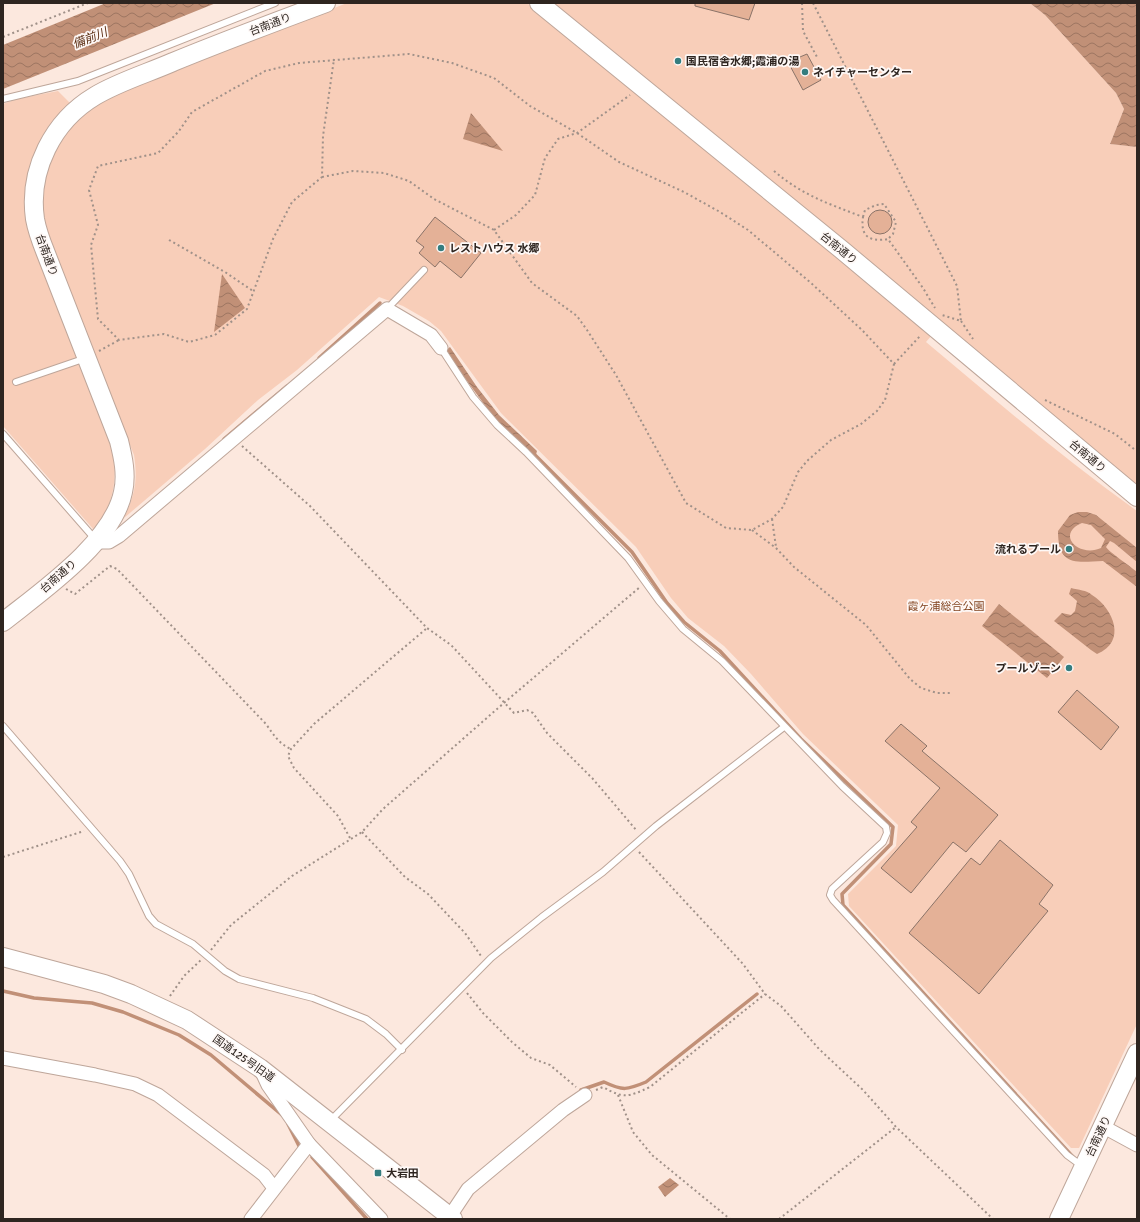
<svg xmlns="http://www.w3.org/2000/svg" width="1140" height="1222" viewBox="0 0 1140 1222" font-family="Signika,'Noto Sans JP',sans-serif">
	<defs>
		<pattern id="water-waves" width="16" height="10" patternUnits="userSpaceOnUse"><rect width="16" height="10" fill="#c19077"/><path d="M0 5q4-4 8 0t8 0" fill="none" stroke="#9d7561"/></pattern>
	</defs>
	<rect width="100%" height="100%" fill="#fce8de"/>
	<g fill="#f8ceb9">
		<path d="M347 3H527L647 99 932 335 926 342C995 400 1063 458 1137 511V1024L1079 1148H1071L849 906 848 894 896 846 898 825 803 734 751 674 724 646 688 618 671 598 636 547 501 413 441 331 429 321 403 306 379 297 297 370 258 400 205 449 124 518C135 494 138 481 134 455L45 233 41 204 43 182 54 149 84 112 110 97Z"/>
		<polygon points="549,3 1030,3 1045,15 1116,93 1124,109 1110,144 1137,147 1137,493"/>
		<path d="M58 91 71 104 29 186 112 439C117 474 117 501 94 530L3 426V104L17 99Z"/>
	</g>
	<g fill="url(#water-waves)" fill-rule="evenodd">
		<polygon points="106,3 216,3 3,89 3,45"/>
		<polygon points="1030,3 1137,3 1137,147 1110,144 1124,109 1116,93 1045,15"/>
		<polygon points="471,113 503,151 463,139"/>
		<polygon points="222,274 245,308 214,332"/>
		<polygon points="450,347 477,387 499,415 537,451 535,458 495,419 445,351"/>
		<path d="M1078 512H1087L1096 515 1137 548V562L1114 543 1110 541 1106 547C1109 552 1130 566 1137 572V587L1103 561C1076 562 1058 567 1058 531L1070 515ZM1082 523 1091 525 1105 539 1101 548C1079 558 1055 534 1082 523Z"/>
		<path d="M1071 588C1079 590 1086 590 1092 595 1114 609 1127 642 1097 654L1091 650 1054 621 1062 613 1071 615 1075 611 1077 601 1069 594Z"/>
		<polygon points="999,604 1064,657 1047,678 982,626"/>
		<polygon points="670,1178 679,1185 665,1197 658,1187"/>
	</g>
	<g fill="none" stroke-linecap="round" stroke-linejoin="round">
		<g stroke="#c19077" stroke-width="3.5">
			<polyline points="319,358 380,303"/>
			<polyline points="224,439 287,386"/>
			<polyline points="532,452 632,552 667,603 684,622 720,651 801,739 893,827 891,844 842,894 843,905 1074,1158"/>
			<polyline points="3,991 34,998 92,1003 123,1012 179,1035 211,1055 282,1115"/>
			<path d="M581 1090 604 1082C623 1091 627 1090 646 1082L757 994"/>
			<polyline points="288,1124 299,1146"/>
			<polyline points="312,1157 367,1219"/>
		</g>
	</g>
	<g fill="#e4b197" stroke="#8a7368">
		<polygon points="695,3 755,3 749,20 695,6"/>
		<polygon points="807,54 821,80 803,90 788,62"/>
		<circle cx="880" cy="222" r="12"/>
		<polygon points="435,217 481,253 461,278 440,261 435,267 419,253 424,247 416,241"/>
		<polygon points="1077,690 1119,727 1101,750 1058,712"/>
		<polygon points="901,724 927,746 922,751 998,815 966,852 953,842 911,893 881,868 917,827 911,822 940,788 885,741"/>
		<polygon points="1000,840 1053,885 1039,904 1048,911 979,994 909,933 971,858 980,865"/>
	</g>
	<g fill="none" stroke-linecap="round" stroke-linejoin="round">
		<g stroke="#bea69a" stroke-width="8">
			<g id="lane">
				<polyline points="3,99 78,81 275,3"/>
				<polyline points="387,309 424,270"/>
				<polyline points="441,348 473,397 497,425 526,452 628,558 659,601 683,629 722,661 842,786 886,827 887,833 883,842 832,889 830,895 833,900 1067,1155 1082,1166"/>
				<polyline points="16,382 86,358"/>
				<polyline points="3,434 95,539"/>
				<polyline points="3,726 120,861 129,874 149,916 156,924 193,944 225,971 239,979 313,998 366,1019 386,1034 402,1050"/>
				<polyline points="330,1121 491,958 542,917 603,872 656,826 784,727"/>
			</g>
		</g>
		<g stroke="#bea69a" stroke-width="15">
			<g id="street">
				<polyline points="97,542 109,542 119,536 387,309 431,335 441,348"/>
				<polyline points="3,1058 95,1075 135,1084 158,1095 264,1175 274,1188"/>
				<polyline points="262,1072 268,1085 309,1144 381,1219"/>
				<polyline points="1102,1126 1137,1145"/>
				<polyline points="251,1219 309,1144"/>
				<polyline points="448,1219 468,1189 563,1110 585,1095"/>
			</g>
		</g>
		<g stroke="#bea69a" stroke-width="20">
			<g id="secondary">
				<polyline points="539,3 842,250 1137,497"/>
				<path d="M3 622C42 591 113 542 123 492 127 475 123 457 119 441L45 251C41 241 37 230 35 219 28 170 53 121 95 96 118 82 148 73 173 62 224 41 275 22 326 3"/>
				<polyline points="3,957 104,984 131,994 187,1020 260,1068 453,1219"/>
				<polyline points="1059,1219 1137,1053"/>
			</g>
		</g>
		<g stroke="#a09189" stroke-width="2" stroke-dasharray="2 3" stroke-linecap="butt">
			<polyline points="802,3 803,31 817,57"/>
			<polyline points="813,3 957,286 961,321 942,315"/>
			<polyline points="3,37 88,3"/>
			<path d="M774 171C802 195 829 204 863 217 860 237 870 242 888 239L923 288 935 308"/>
			<polyline points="322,177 353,171 384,173 409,181 434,199 494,230 532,283 577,316 587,330 616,375 686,503 726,528 752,530 772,519 783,507 798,472 807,461 831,440 861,424 877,411 885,400 894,364 862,330 811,283 748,230 720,212 684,192 619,162 577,133 530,106 494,78 452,63 409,54 299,63 265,71 192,112 179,131 158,153 98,166 89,190 98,225 91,245 98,319 119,340 164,334 189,342 215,335 247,309 273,239 292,202 322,177 323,136 334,59"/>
			<polyline points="863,217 865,210 876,205 884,204 896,222 893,234 888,239"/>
			<polyline points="494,230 516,215 535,195 545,158 558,139 577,133 630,95"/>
			<polyline points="169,240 225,272 253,291"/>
			<polyline points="961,321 973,339"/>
			<polyline points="99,351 119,340"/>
			<polyline points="894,364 921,335"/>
			<polyline points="1045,400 1115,434 1134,449"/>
			<polyline points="242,446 310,506 427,628 451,645 514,713 527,710 533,713 547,733 593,779 637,831"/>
			<polyline points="772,519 776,547"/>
			<polyline points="752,530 776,548 794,567 866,625 910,679 921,688 937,693 951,693"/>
			<path d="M66 589 75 594 110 566 117 569 266 724C273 734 279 744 291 749"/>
			<polyline points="362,832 405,877 428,894 465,933 481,956"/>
			<polyline points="350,838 338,816 294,768 288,756 291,749 314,724 427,628"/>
			<polyline points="639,852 743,964 765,994 781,1006 819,1049 863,1090 896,1127 993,1219"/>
			<polyline points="3,857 84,831"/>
			<polyline points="211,950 231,925 292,876 362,832 383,809 505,702 640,587"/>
			<polyline points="467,993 483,1013 512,1042 531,1058 550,1065 576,1087"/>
			<polyline points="170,996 184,976 201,960"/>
			<path d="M596 1090 603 1087C624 1099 628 1097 650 1087L765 994"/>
			<polyline points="618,1095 633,1132 652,1155 730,1219"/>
			<polyline points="779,1219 896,1127"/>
		</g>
		<use href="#lane" stroke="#fff" stroke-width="6"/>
		<use href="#street" stroke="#fff" stroke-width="13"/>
		<use href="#secondary" stroke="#fff" stroke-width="18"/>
	</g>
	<g fill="#347d7f" stroke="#fef8f6" stroke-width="1.5">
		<circle cx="678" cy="61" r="4"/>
		<circle cx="805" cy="72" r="4"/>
		<circle cx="441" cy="248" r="4"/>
		<circle cx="1069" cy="549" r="4"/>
		<circle cx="1069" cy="668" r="4"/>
		<rect x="374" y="1169" width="8" height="8" rx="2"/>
	</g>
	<g text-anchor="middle" stroke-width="3.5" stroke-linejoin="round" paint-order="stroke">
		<g font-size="11" fill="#2e2520" stroke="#fef8f6">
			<text transform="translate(270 24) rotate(-21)" y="4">台南通り</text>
			<text transform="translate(839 248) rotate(39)" y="4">台南通り</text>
			<text transform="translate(47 255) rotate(70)" y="4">台南通り</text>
			<text transform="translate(1088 456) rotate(40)" y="4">台南通り</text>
			<text transform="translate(58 576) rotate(-41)" y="4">台南通り</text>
			<text transform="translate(244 1058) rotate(35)" y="4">国道125号旧道</text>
			<text transform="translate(1098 1136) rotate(-65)" y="4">台南通り</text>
		</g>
		<g font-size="11" font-weight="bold" fill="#2e2520" stroke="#fef8f6" text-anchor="start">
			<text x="686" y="65">国民宿舎水郷;霞浦の湯</text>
			<text x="813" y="76">ネイチャーセンター</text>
			<text x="449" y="252">レストハウス 水郷</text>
			<text x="1061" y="553" text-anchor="end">流れるプール</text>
			<text x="1061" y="672" text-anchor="end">プールゾーン</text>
			<text x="386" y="1177">大岩田</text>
		</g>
		<g font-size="11" fill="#82431f" stroke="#fef8f6">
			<text x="946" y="610">霞ヶ浦総合公園</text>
		</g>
		<g font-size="12" font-style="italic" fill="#57280c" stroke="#fef8f6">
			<text transform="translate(90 38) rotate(-22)" y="4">備前川</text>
		</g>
	</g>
	<rect width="1140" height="1222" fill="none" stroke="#2e2520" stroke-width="8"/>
</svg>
